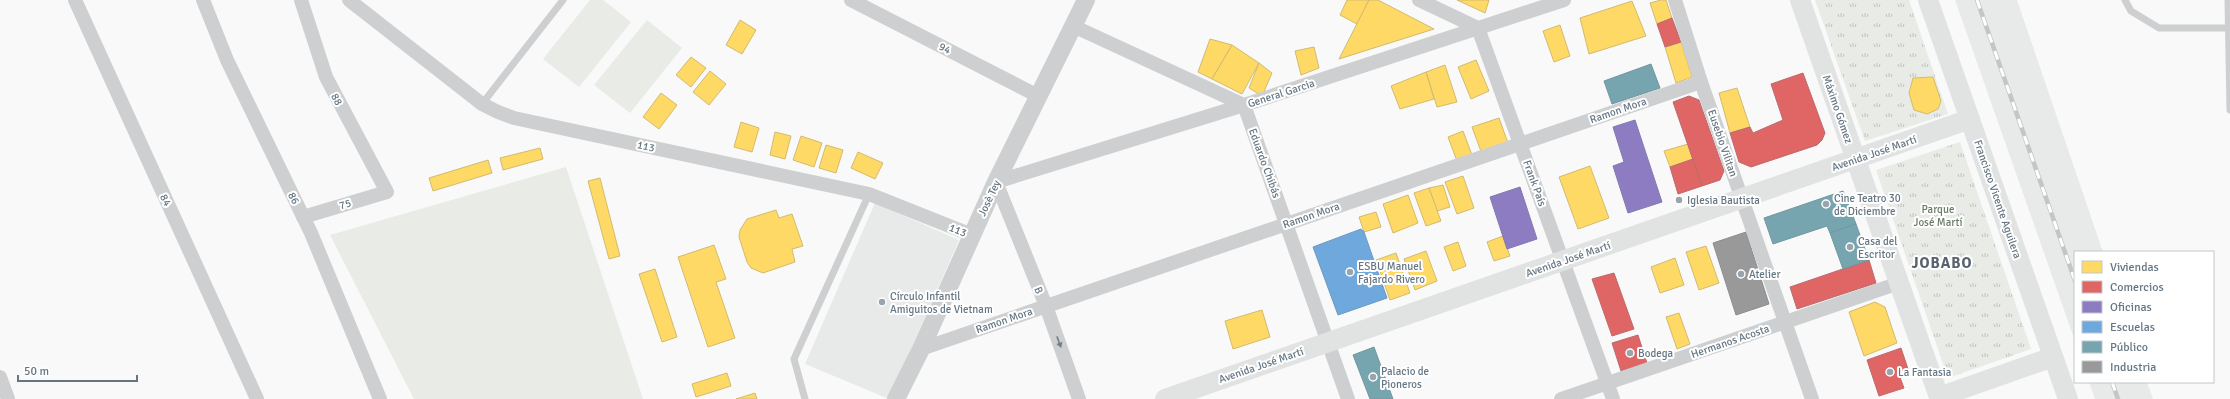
<svg xmlns="http://www.w3.org/2000/svg" width="2230" height="399" viewBox="0 0 2230 399" font-family="Signika,sans-serif">
	<defs>
		<pattern id="park-tufts" width="24" height="20" patternUnits="userSpaceOnUse"><rect width="24" height="20" fill="#e8ebe6"/><path d="M3 7l-1-3M5 7V3M7 7l1-3M15 17l-1-3M17 17v-4M19 17l1-3" fill="none" stroke="#c0c3c0"/></pattern>
	</defs>
	<rect width="100%" height="100%" fill="#f9f9f9"/>
	<g fill="#e8e9e9">
		<polygon points="1955,0 2017,0 2103,252 2075,252 2075,341"/>
		<polygon points="875,203 959,240 889,399 805,364"/>
		<polygon points="2089,382 2147,382 2153,399 2095,399"/>
	</g>
	<g fill="#e8ebe6">
		<polygon points="590,0 603,0 631,22 579,87 543,59"/>
		<polygon points="647,20 682,48 630,113 594,85"/>
		<polygon points="566,167 643,399 414,399 330,235"/>
	</g>
	<g fill="url(#park-tufts)">
		<polygon points="1815,0 1909,0 1948,114 1865,141"/>
		<polygon points="1960,142 2031,349 1948,378 1876,170"/>
	</g>
	<g fill="#ffd966" stroke="#d1bb6f">
		<polygon points="1347,0 1369,0 1357,24 1340,15"/>
		<polygon points="1369,0 1378,0 1434,29 1339,59"/>
		<polygon points="1457,0 1489,0 1485,13"/>
		<polygon points="1661,0 1666,0 1672,18 1657,24 1650,3"/>
		<polygon points="1632,1 1646,36 1589,54 1580,18"/>
		<polygon points="740,20 756,30 742,54 726,45"/>
		<polygon points="1560,25 1570,56 1554,62 1543,31"/>
		<polygon points="1210,39 1232,45 1212,79 1198,72"/>
		<polygon points="1681,42 1692,77 1676,83 1665,47"/>
		<polygon points="1232,45 1259,63 1242,94 1212,79"/>
		<polygon points="1314,47 1319,68 1301,75 1295,51"/>
		<polygon points="691,57 706,68 691,87 676,75"/>
		<polygon points="1476,60 1489,91 1471,99 1458,67"/>
		<polygon points="1259,63 1272,73 1262,96 1249,88"/>
		<polygon points="1445,65 1457,102 1437,107 1426,72"/>
		<polygon points="710,71 726,84 709,105 693,92"/>
		<polygon points="1426,72 1434,99 1400,109 1391,86"/>
		<polygon points="1933,77 1941,101 1938,109 1927,114 1914,110 1909,93 1913,78"/>
		<polygon points="1737,88 1750,127 1730,133 1719,93"/>
		<polygon points="661,93 677,105 659,129 643,117"/>
		<polygon points="1499,118 1508,143 1482,154 1472,127"/>
		<polygon points="741,122 759,128 752,152 734,147"/>
		<polygon points="1463,131 1472,155 1457,161 1448,137"/>
		<polygon points="775,132 791,136 785,159 770,155"/>
		<polygon points="801,136 822,143 814,167 793,160"/>
		<polygon points="1688,144 1693,159 1670,167 1664,151"/>
		<polygon points="826,145 843,150 836,173 819,168"/>
		<polygon points="540,148 543,159 503,170 500,158"/>
		<polygon points="858,152 883,163 875,179 851,168"/>
		<polygon points="488,160 492,173 433,191 429,178"/>
		<polygon points="1590,166 1609,218 1578,229 1559,177"/>
		<polygon points="1463,176 1474,208 1457,214 1445,182"/>
		<polygon points="600,178 620,256 609,259 588,181"/>
		<polygon points="1443,185 1450,207 1437,211 1429,188"/>
		<polygon points="1429,188 1441,221 1426,226 1414,193"/>
		<polygon points="1408,195 1418,223 1393,233 1383,204"/>
		<polygon points="776,210 779,218 792,214 803,246 792,249 795,262 763,273 751,268 747,262 739,237 740,230 747,219"/>
		<polygon points="1376,212 1381,227 1364,232 1359,217"/>
		<polygon points="1503,236 1510,256 1494,261 1487,242"/>
		<polygon points="1458,242 1466,266 1453,271 1444,247"/>
		<polygon points="714,245 726,279 716,282 735,338 708,347 678,257"/>
		<polygon points="1706,246 1719,283 1699,290 1686,252"/>
		<polygon points="1426,251 1437,281 1415,290 1404,259"/>
		<polygon points="1396,253 1410,293 1390,300 1376,260"/>
		<polygon points="1675,258 1684,285 1660,293 1651,267"/>
		<polygon points="655,269 677,337 662,342 639,274"/>
		<polygon points="1875,302 1885,307 1897,343 1864,356 1849,312"/>
		<polygon points="1262,310 1270,337 1233,349 1225,321"/>
		<polygon points="1679,313 1690,344 1677,349 1666,317"/>
		<polygon points="727,373 731,386 696,397 692,384"/>
		<polygon points="755,393 757,399 736,399"/>
	</g>
	<g fill="#e06666" stroke="#bb6b6f">
		<polygon points="1672,18 1681,42 1665,47 1657,24"/>
		<polygon points="1803,73 1825,133 1822,140 1817,145 1751,167 1739,162 1730,133 1750,127 1753,133 1783,120 1771,84"/>
		<polygon points="1689,96 1699,100 1724,171 1720,180 1702,186 1673,102"/>
		<polygon points="1693,159 1702,186 1678,194 1670,167"/>
		<polygon points="1869,260 1876,283 1797,309 1790,287"/>
		<polygon points="1614,273 1634,329 1612,336 1592,279"/>
		<polygon points="1638,335 1647,363 1621,371 1612,343"/>
		<polygon points="1901,348 1908,369 1898,372 1904,388 1879,396 1867,360"/>
	</g>
	<g fill="#8e7cc3" stroke="#827ab0">
		<polygon points="1635,120 1662,202 1628,213 1613,166 1624,162 1613,127"/>
		<polygon points="1520,187 1537,239 1507,249 1490,197"/>
	</g>
	<polygon fill="#6fa8dc" stroke="#6c99c1" points="1361,229 1364,232 1387,298 1338,315 1313,247"/>
	<g fill="#76a5af" stroke="#7197a2">
		<polygon points="1651,64 1660,88 1612,104 1604,81"/>
		<polygon points="1843,191 1856,224 1830,233 1827,226 1773,244 1764,218"/>
		<polygon points="1856,224 1869,260 1843,269 1830,233"/>
		<polygon points="1374,347 1393,399 1370,399 1353,355"/>
	</g>
	<polygon fill="#999" stroke="#898e92" points="1746,232 1769,304 1736,315 1713,243"/>
	<g fill="none" stroke-linecap="round" stroke-linejoin="round">
		<g stroke="#cecfd0" stroke-width="7">
			<polyline points="2125,0 2131,11 2159,28 2229,28"/>
			<polyline points="2228,0 2230,110"/>
			<polyline points="482,104 563,0"/>
			<polyline points="805,399 794,359 869,194"/>
		</g>
		<g stroke="#cecfd0" stroke-width="14">
			<polyline points="75,0 257,399"/>
			<polyline points="203,0 227,60 311,233 380,399"/>
			<polyline points="301,0 326,77 387,192 303,217"/>
			<polyline points="349,0 482,104 498,112 514,118 869,194 972,235"/>
			<polyline points="851,0 1038,96"/>
			<polyline points="1419,0 1478,28 1613,399"/>
			<polyline points="1675,0 1701,82 1812,399"/>
			<polyline points="1073,26 1244,105 1348,399"/>
			<polyline points="921,349 1701,82"/>
			<polyline points="0,377 8,399"/>
			<polyline points="1079,399 1046,306 996,182 1244,105 1564,0"/>
			<polyline points="1561,399 1899,283"/>
		</g>
		<polyline stroke="#cecfd0" stroke-width="18" points="896,399 921,349 996,182 1086,0"/>
		<g stroke="#e1e2e2" stroke-width="20">
			<polyline points="1800,0 1939,397 2053,357"/>
			<polyline points="1928,0 2068,399"/>
			<polyline points="1165,399 1970,119"/>
		</g>
		<g stroke="#c3c5c6" stroke-width="4.5">
			<g id="rail">
				<polyline points="1977,0 2075,281"/>
				<polyline points="2112,382 2118,399"/>
			</g>
		</g>
		<use href="#rail" stroke="#fff" stroke-width="3" stroke-dasharray="9" stroke-linecap="butt"/>
	</g>
	<defs><path id="oneway-solid" d="M-6-.8H1V-3.2L6.5 0L1 3.2V.8H-6Z"/></defs>
	<use fill="#707f8b" href="#oneway-solid" transform="translate(1059 342) rotate(70)"/>
	<g fill="#99a4ac" stroke="#fff" stroke-width="1.5">
		<circle cx="1679" cy="200" r="4"/>
		<circle cx="1826" cy="204" r="4"/>
		<circle cx="1850" cy="247" r="4"/>
		<circle cx="1350" cy="272" r="4"/>
		<circle cx="1741" cy="274" r="4"/>
		<circle cx="882" cy="302" r="4"/>
		<circle cx="1630" cy="353" r="4"/>
		<circle cx="1890" cy="372" r="4"/>
		<circle cx="1373" cy="377" r="4"/>
	</g>
	<g text-anchor="middle" stroke-width="4" stroke-linejoin="round" paint-order="stroke">
		<g font-size="11" fill="#657683" stroke="#fff">
			<text transform="translate(945 48) rotate(27)" y="4">94</text>
			<text transform="translate(1281 93) rotate(-18)" y="4">General Garcia</text>
			<text transform="translate(337 99) rotate(62)" y="4">88</text>
			<text transform="translate(1838 109) rotate(71)" y="4">Máximo Gómez</text>
			<text transform="translate(1618 110) rotate(-19)" y="4">Ramon Mora</text>
			<text transform="translate(1723 143) rotate(71)" y="4">Eusebio Vilitan</text>
			<text transform="translate(646 146) rotate(12)" y="4">113</text>
			<text transform="translate(1874 153) rotate(-19)" y="4">Avenida José Martí</text>
			<text transform="translate(1265 163) rotate(70)" y="4">Eduardo Chibás</text>
			<text transform="translate(1535 183) rotate(70)" y="4">Frank País</text>
			<text transform="translate(294 198) rotate(64)" y="4">86</text>
			<text transform="translate(989 198) rotate(-65)" y="4">Josè Tey</text>
			<text transform="translate(1998 199) rotate(71)" y="4">Francisco Vicente Aguilera</text>
			<text transform="translate(166 200) rotate(65)" y="4">84</text>
			<text transform="translate(345 204) rotate(-17)" y="4">75</text>
			<text transform="translate(1311 215) rotate(-19)" y="4">Ramon Mora</text>
			<text transform="translate(958 230) rotate(22)" y="4">113</text>
			<text transform="translate(1568 259) rotate(-19)" y="4">Avenida José Martí</text>
			<text transform="translate(1039 290) rotate(68)" y="4">B</text>
			<text transform="translate(1004 320) rotate(-19)" y="4">Ramon Mora</text>
			<text transform="translate(1730 341) rotate(-19)" y="4">Hermanos Acosta</text>
			<text transform="translate(1261 365) rotate(-19)" y="4">Avenida José Martí</text>
		</g>
		<g font-size="11" fill="#657683" stroke="#fff" text-anchor="start">
			<text x="1834" y="202">Cine Teatro 30<tspan x="1834" dy="13">de Diciembre</tspan></text>
			<text x="1687" y="204">Iglesia Bautista</text>
			<text x="1858" y="245">Casa del<tspan x="1858" dy="13">Escritor</tspan></text>
			<text x="1358" y="270">ESBU Manuel<tspan x="1358" dy="13">Fajardo Rivero</tspan></text>
			<text x="1749" y="278">Atelier</text>
			<text x="890" y="300">Círculo Infantil<tspan x="890" dy="13">Amiguitos de Vietnam</tspan></text>
			<text x="1638" y="357">Bodega</text>
			<text x="1381" y="375">Palacio de<tspan x="1381" dy="13">Pioneros</tspan></text>
			<text x="1898" y="376">La Fantasia</text>
		</g>
		<g font-size="11" fill="#687a64" stroke="#fff">
			<text x="1938" y="213">Parque<tspan x="1938" dy="13">José Martí</tspan></text>
		</g>
		<g font-size="15" font-weight="bold" letter-spacing="1" fill="#57646e" stroke="#fff">
			<text x="1942" y="268">JOBABO</text>
		</g>
	</g>
	<rect x="2074" y="251" width="140" height="132" fill="#ffffff" stroke="#c1c8cd"/>
	<rect x="2082" y="261" width="20" height="12" fill="#ffd966" stroke="#c1c8cd"/>
	<text x="2110" y="271" font-size="12" fill="#657683">Viviendas</text>
	<rect x="2082" y="281" width="20" height="12" fill="#e06666" stroke="#c1c8cd"/>
	<text x="2110" y="291" font-size="12" fill="#657683">Comercios</text>
	<rect x="2082" y="301" width="20" height="12" fill="#8e7cc3" stroke="#c1c8cd"/>
	<text x="2110" y="311" font-size="12" fill="#657683">Oficinas</text>
	<rect x="2082" y="321" width="20" height="12" fill="#6fa8dc" stroke="#c1c8cd"/>
	<text x="2110" y="331" font-size="12" fill="#657683">Escuelas</text>
	<rect x="2082" y="341" width="20" height="12" fill="#76a5af" stroke="#c1c8cd"/>
	<text x="2110" y="351" font-size="12" fill="#657683">Público</text>
	<rect x="2082" y="361" width="20" height="12" fill="#999999" stroke="#c1c8cd"/>
	<text x="2110" y="371" font-size="12" fill="#657683">Industria</text>
	<path d="M18 375v6h119v-6" fill="none" stroke="#657683" stroke-width="2"/>
	<text x="24" y="375" font-size="12" fill="#657683" stroke="#ffffff" stroke-width="3" paint-order="stroke">50 m</text>
</svg>
